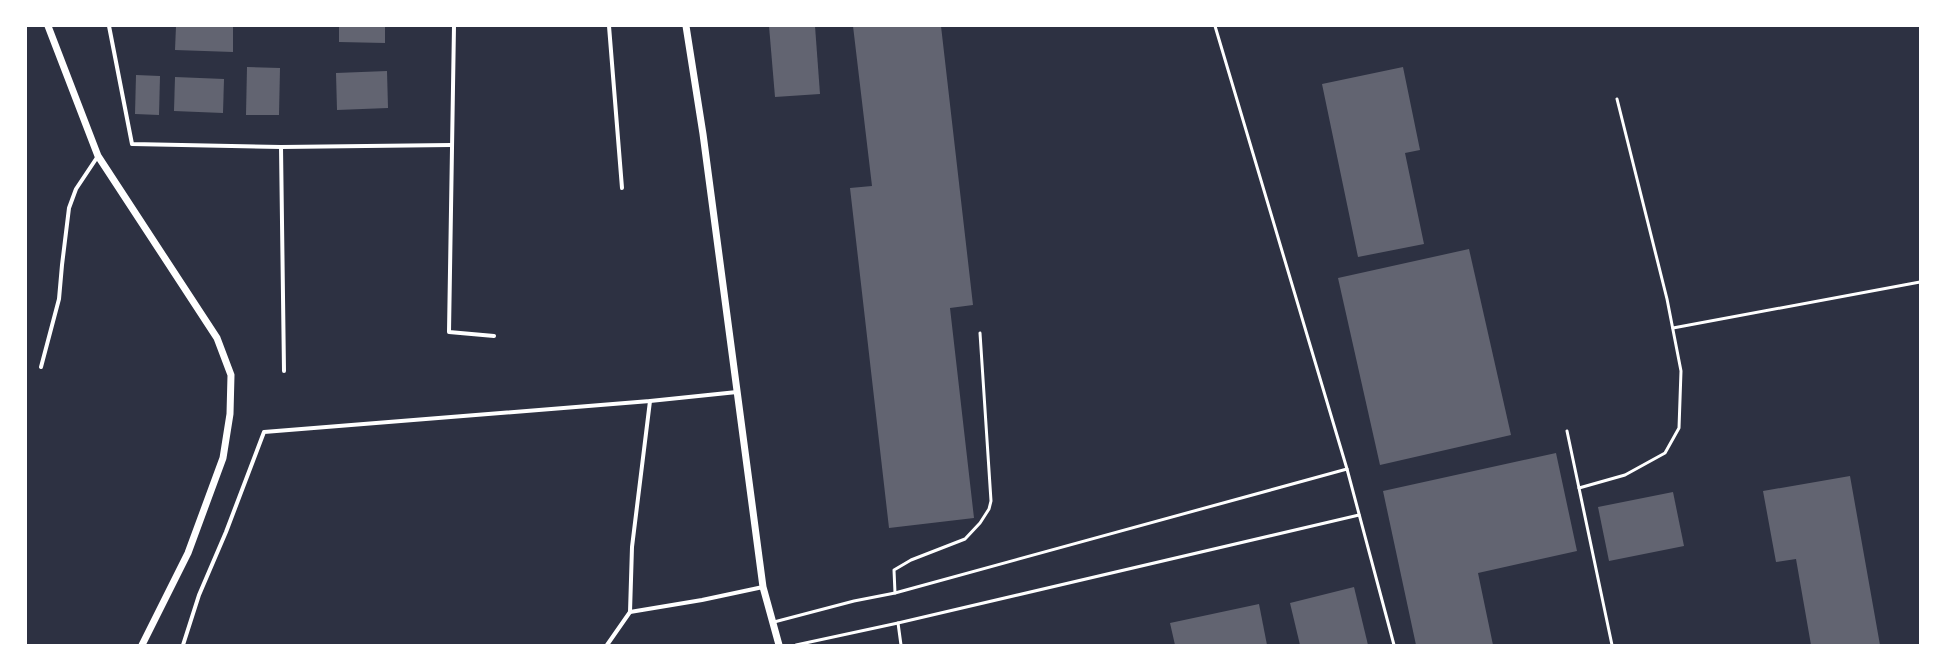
<svg xmlns="http://www.w3.org/2000/svg" width="1946" height="671" viewBox="0 0 1946 671" font-family="'Public Sans',sans-serif">
	<rect width="100%" height="100%" fill="#2d3142"/>
	<g fill="#626471">
		<polygon points="176,26 233,26 233,52 175,50"/>
		<polygon points="339,26 385,26 385,43 339,42"/>
		<polygon points="769,26 815,26 820,94 775,97"/>
		<polygon points="853,26 941,26 973,305 950,308 974,518 889,528 850,188 872,186"/>
		<polygon points="247,67 280,68 279,115 246,115"/>
		<polygon points="1403,67 1420,150 1405,153 1424,244 1358,257 1322,84"/>
		<polygon points="387,71 388,108 337,110 336,73"/>
		<polygon points="136,75 160,76 159,115 135,114"/>
		<polygon points="175,77 224,79 223,113 174,111"/>
		<polygon points="1469,249 1511,435 1380,465 1338,278"/>
		<polygon points="1556,453 1577,551 1478,573 1493,645 1416,645 1383,491"/>
		<polygon points="1850,476 1880,645 1811,645 1796,559 1776,562 1763,491"/>
		<polygon points="1673,492 1684,546 1609,561 1598,507"/>
		<polygon points="1354,587 1368,645 1300,645 1290,603"/>
		<polygon points="1259,604 1267,645 1175,645 1170,623"/>
	</g>
	<g fill="none" stroke-linecap="round" stroke-linejoin="round">
		<g stroke="#fff" stroke-width="3">
			<polyline points="1215,26 1347,469 1394,645"/>
			<polyline points="1673,328 1920,282"/>
			<polyline points="1567,431 1612,645"/>
			<polyline points="1579,488 1625,475 1665,453 1679,428 1681,371 1667,299 1617,99"/>
			<polyline points="895,593 894,570 911,560 965,539 980,523 989,509 991,501 980,333"/>
			<polyline points="774,622 854,601 895,593 1347,469"/>
			<polyline points="898,623 901,645"/>
			<polyline points="796,645 898,623 1359,515"/>
		</g>
		<g stroke="#fff" stroke-width="4">
			<polyline points="109,26 132,144 281,147 284,371"/>
			<polyline points="454,26 449,332 494,336"/>
			<polyline points="609,26 622,188"/>
			<polyline points="281,147 451,145"/>
			<polyline points="41,367 59,299 62,265 69,208 76,189 98,156"/>
			<polyline points="630,612 702,600 763,587"/>
			<polyline points="183,645 199,595 226,532 264,432 650,401 737,392"/>
			<polyline points="607,645 630,612 632,547 650,401"/>
		</g>
		<g stroke="#fff" stroke-width="7">
			<polyline points="48,26 98,156 217,338 231,375 230,414 223,458 188,553 142,645"/>
			<polyline points="686,26 703,134 763,587 779,645"/>
		</g>
	</g>
	<rect width="1946" height="671" fill="none" stroke="#ffffff" stroke-width="54"/>
</svg>
